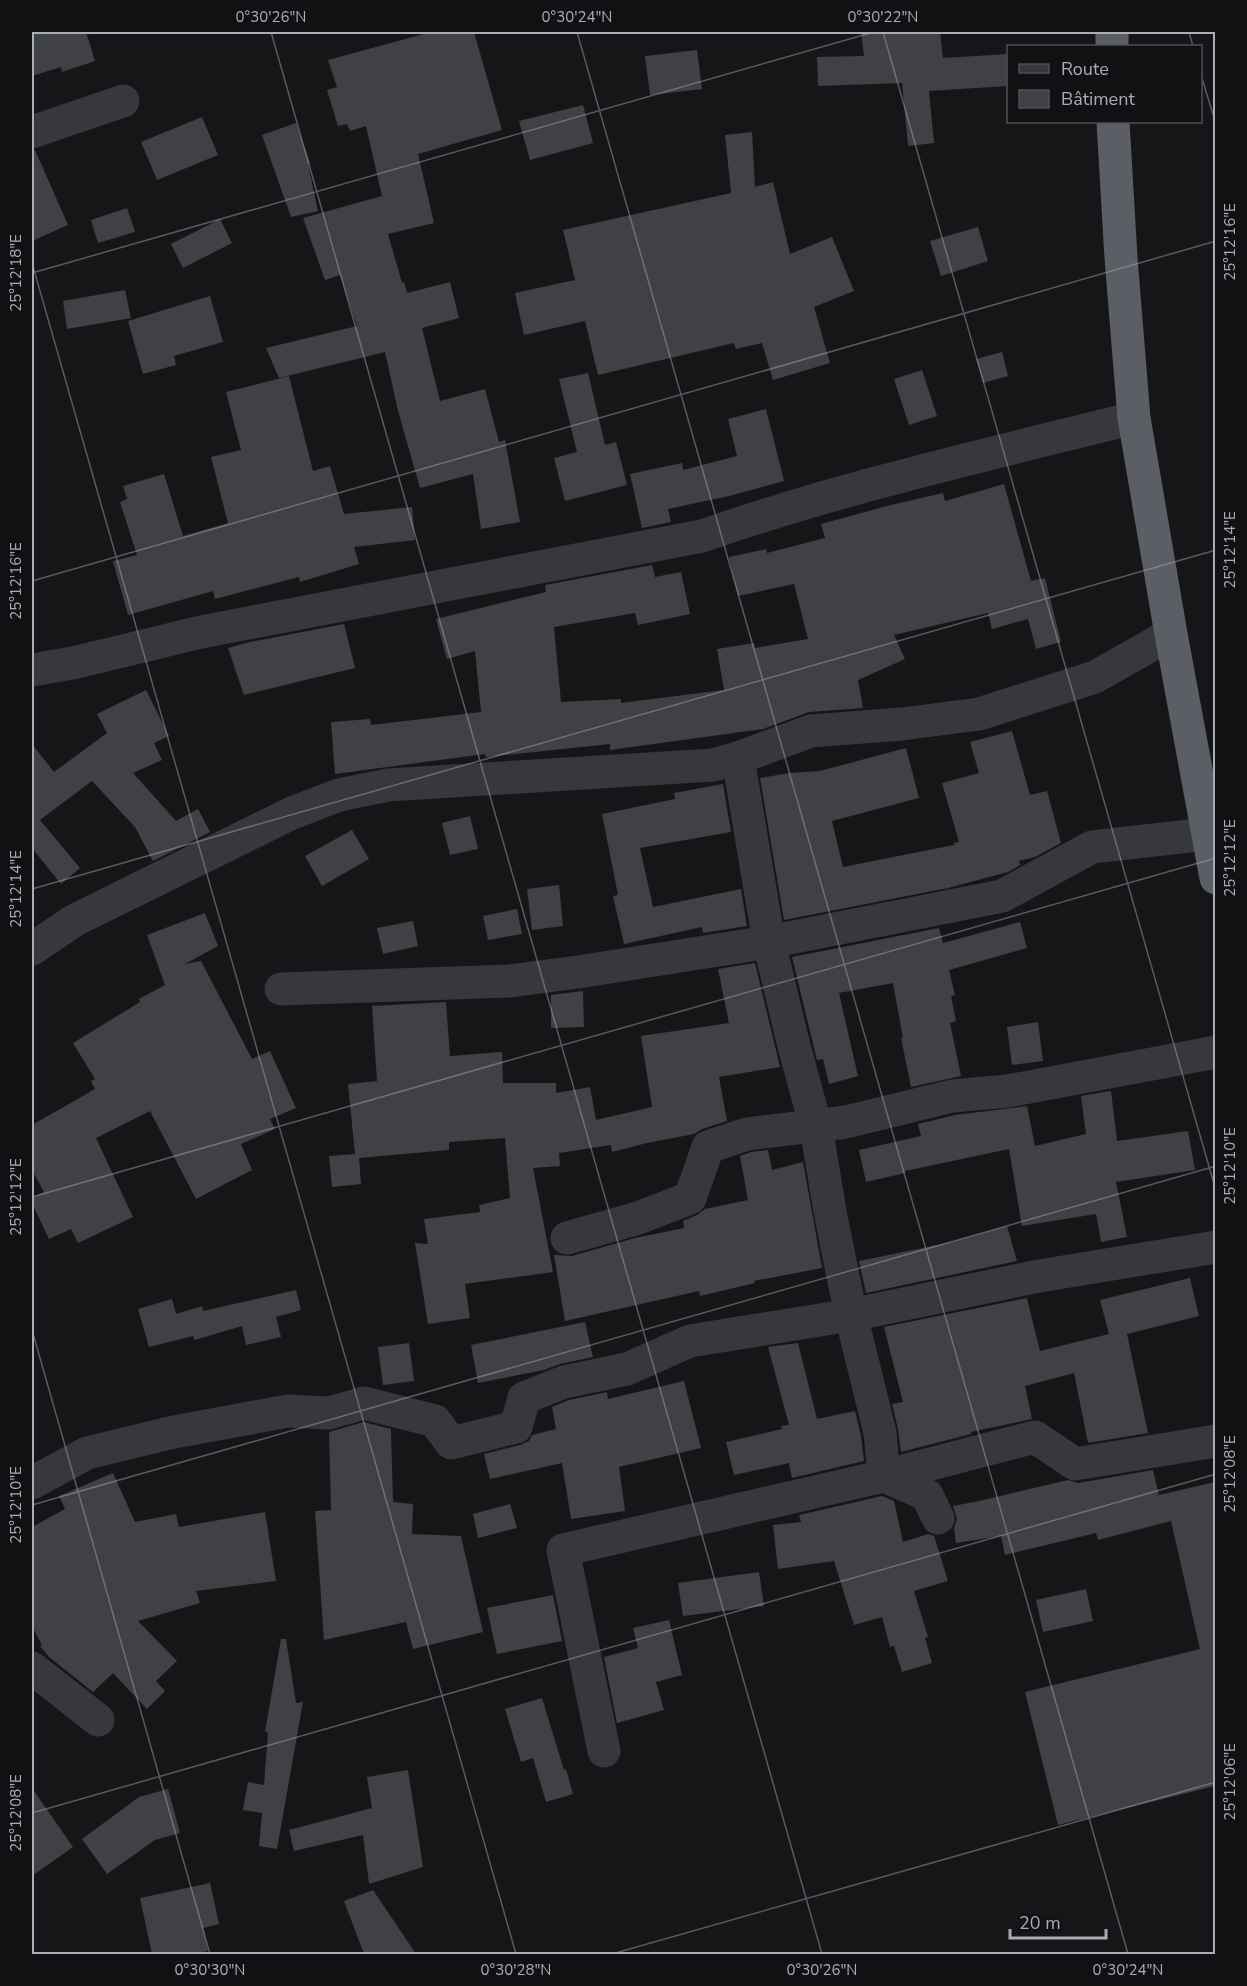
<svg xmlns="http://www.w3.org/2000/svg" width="1247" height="1986" viewBox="0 0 1247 1986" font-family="'Nunito Sans',sans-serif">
	<rect width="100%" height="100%" fill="#161618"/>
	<g fill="#404145">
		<polygon points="32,32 86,32 95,61 62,72 61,67 32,76"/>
		<polygon points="431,32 474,32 502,130 418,154 434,223 388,234 402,283 404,282 407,293 450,282 459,318 422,328 440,401 485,389 499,442 505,440 520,522 481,529 473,474 420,488 398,411 385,352 279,378 266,348 357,326 340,275 325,280 303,218 382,196 366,126 350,131 347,124 338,126 327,90 337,87 328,60"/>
		<polygon points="861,32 940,32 943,58 1008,54 1008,86 929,91 934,143 908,146 902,83 818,86 817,57 864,56"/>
		<polygon points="697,50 702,89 650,95 645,56"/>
		<polygon points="583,105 593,143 530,160 519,121"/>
		<polygon points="202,117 218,155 157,180 141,142"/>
		<polygon points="296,123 310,163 308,164 318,211 291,217 262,135"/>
		<polygon points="752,132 755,187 773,182 790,254 832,237 854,291 814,307 830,363 773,380 762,343 736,349 734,343 598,375 585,321 524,335 515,293 575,280 563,230 731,193 725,135"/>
		<polygon points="32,150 35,150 68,225 32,241"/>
		<polygon points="127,208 135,232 98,243 91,220"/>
		<polygon points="220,219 232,243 183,268 171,244"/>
		<polygon points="978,227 988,261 941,276 930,241"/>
		<polygon points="125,290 131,318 67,329 63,301"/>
		<polygon points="210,296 223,342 174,356 176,365 143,374 128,321"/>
		<polygon points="1002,352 1008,376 983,383 976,359"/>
		<polygon points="922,370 937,416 909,425 894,379"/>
		<polygon points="588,373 605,445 616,442 627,485 565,501 554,458 577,452 559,379"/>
		<polygon points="289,376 313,471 330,466 344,514 412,507 415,540 354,547 359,564 300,582 299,577 215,599 213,591 128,615 113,561 137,555 120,502 127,499 123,486 164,474 183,536 228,523 211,457 241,450 226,392"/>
		<polygon points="766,409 784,481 729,496 668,509 671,522 642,528 630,474 682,463 683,470 737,456 728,419"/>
		<polygon points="1004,484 1031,581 1045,578 1061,642 1036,649 1028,619 992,629 988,613 894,635 905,659 858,680 863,708 809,712 763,729 610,750 610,744 486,757 485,754 335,774 331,722 370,719 371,725 481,712 475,651 447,659 436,619 546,592 545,585 652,565 655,577 681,572 690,614 638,625 635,613 554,627 561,702 621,699 621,703 724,690 717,649 754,643 755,648 808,639 794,584 738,596 729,557 766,549 767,553 825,538 821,524 887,506 943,493 945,501"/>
		<polygon points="344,624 355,668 244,695 228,648 250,642"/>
		<polygon points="146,690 169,736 154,743 162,760 133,773 176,821 198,809 210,832 153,861 135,827 92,781 40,820 80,868 61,884 32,848 32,744 54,772 107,733 97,714"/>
		<polygon points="1012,731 1030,795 1047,791 1061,843 1035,857 1019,861 1020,865 1008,872 948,888 784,920 760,778 789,773 820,771 906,748 919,798 832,821 843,867 954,845 954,843 959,842 942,783 979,773 970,742"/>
		<polygon points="723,784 731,832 640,848 653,907 741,889 747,926 703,933 702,927 624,944 613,896 618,895 602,814 675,799 674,793"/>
		<polygon points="470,816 478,849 450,855 442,823"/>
		<polygon points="352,830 369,859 322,886 305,856"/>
		<polygon points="559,885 563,926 532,930 527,889"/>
		<polygon points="517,909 522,934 488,940 483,916"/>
		<polygon points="205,913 218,946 185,964 201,961 252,1059 270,1051 296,1108 270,1119 275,1129 241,1144 252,1170 196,1199 150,1111 96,1138 133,1217 78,1243 71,1229 49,1239 32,1203 32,1198 44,1192 32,1170 32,1125 95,1089 91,1081 95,1079 73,1043 140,1002 139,999 165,985 147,935"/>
		<polygon points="413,921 418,946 383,954 377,928"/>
		<polygon points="1020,922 1027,948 949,970 955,995 951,996 956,1021 950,1023 961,1076 911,1087 901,1038 903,1038 893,983 839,993 858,1076 829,1084 823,1059 817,1060 792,957 939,928 943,943"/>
		<polygon points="755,963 780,1067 719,1077 727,1121 702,1129 694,1134 647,1143 612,1152 611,1145 559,1153 560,1166 533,1168 553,1272 465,1284 470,1318 428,1324 415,1243 428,1244 424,1219 480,1212 479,1205 510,1198 505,1138 449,1142 449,1150 359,1158 361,1184 332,1187 329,1156 355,1154 348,1084 377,1081 372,1006 446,1002 450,1056 502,1052 503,1083 556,1083 556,1093 590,1087 596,1120 652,1107 641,1036 729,1023 718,969"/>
		<polygon points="583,991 584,1027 551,1028 551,995"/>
		<polygon points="1038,1022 1043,1061 1012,1065 1007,1027"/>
		<polygon points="1111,1091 1117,1141 1188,1131 1195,1170 1116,1182 1127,1237 1101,1242 1096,1214 1022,1226 1009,1149 905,1171 905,1173 866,1182 859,1150 921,1136 918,1124 955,1115 1027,1106 1035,1146 1086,1134 1081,1096"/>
		<polygon points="768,1150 772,1170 803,1162 822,1268 754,1281 755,1283 700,1296 699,1291 565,1321 554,1255 572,1256 635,1238 684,1228 683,1221 697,1215 705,1209 748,1200 740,1156 751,1152"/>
		<polygon points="1007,1226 1017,1261 866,1293 859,1261 952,1242"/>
		<polygon points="1190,1278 1199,1316 1127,1334 1148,1433 1088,1443 1074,1373 1025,1386 1032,1419 971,1432 971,1434 901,1452 898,1429 892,1404 903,1402 884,1327 1027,1298 1040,1351 1109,1334 1100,1300"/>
		<polygon points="296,1290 301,1310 276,1317 281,1337 246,1345 242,1326 195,1340 193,1336 149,1347 138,1309 172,1299 176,1314 202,1306 203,1311"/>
		<polygon points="585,1322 593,1357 560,1364 544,1370 478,1383 471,1345"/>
		<polygon points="409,1343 414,1381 383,1385 378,1347"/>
		<polygon points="798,1343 817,1419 855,1411 861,1436 864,1461 792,1478 789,1463 734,1475 726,1442 782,1429 781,1426 789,1425 768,1347"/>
		<polygon points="684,1381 701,1448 619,1467 625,1511 571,1519 562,1463 490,1479 484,1454 520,1445 529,1441 532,1435 556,1429 552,1407 569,1400 607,1392 608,1399"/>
		<polygon points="364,1422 391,1429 393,1502 413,1504 412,1534 461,1536 483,1632 413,1649 406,1622 324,1640 315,1511 331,1510 329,1432"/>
		<polygon points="1153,1470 1159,1495 1215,1482 1215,1786 1058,1825 1025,1692 1200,1649 1171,1521 1098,1540 1096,1533 1005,1555 1001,1536 956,1543 954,1528 957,1519 953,1506 979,1501 1068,1480 1078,1483"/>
		<polygon points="113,1473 135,1522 176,1514 179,1527 265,1512 276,1581 196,1591 200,1603 138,1621 177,1661 156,1681 165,1691 147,1709 113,1673 93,1692 49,1657 40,1646 42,1645 32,1626 32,1527 65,1509 59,1496"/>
		<polygon points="882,1496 894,1501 903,1542 928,1534 934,1536 948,1581 914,1591 928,1637 925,1638 932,1663 902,1672 894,1646 890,1647 882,1617 854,1625 834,1561 778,1569 773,1525 801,1522 799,1515"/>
		<polygon points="510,1504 517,1528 478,1538 473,1514"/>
		<polygon points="759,1572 764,1606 683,1616 678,1583"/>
		<polygon points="1086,1589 1093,1621 1043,1632 1036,1600"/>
		<polygon points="553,1595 562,1641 497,1654 487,1608"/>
		<polygon points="669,1620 682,1675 656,1682 664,1710 617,1723 604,1657 638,1648 633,1628"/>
		<polygon points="281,1639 286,1639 296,1703 303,1702 277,1849 259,1846 262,1813 243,1810 248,1782 264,1785 268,1732 265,1732"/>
		<polygon points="542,1698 564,1770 566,1769 573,1794 546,1802 533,1758 521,1762 505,1709"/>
		<polygon points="408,1770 423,1867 369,1884 363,1835 294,1851 289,1830 372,1808 367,1777"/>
		<polygon points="32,1788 73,1847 32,1876"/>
		<polygon points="168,1789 180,1833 155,1840 107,1874 82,1839 139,1797"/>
		<polygon points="210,1883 219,1924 203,1928 208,1951 193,1954 152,1954 140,1898"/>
		<polygon points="373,1890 416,1954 364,1954 344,1901"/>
	</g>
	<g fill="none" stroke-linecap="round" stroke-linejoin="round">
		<g stroke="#37383d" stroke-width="33">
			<polyline points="32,132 123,101"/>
			<path d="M32 670 73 663 201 632 702 536C843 487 990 454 1134 418"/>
			<polyline points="738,758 769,942 793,1042 816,1127 831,1217 851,1315 880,1433 884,1476 927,1495 938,1518"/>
			<polyline points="32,949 75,920 292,813 339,795 388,785 713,765 738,758 811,731 902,724 979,714 1095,677 1171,634"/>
			<polyline points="281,989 510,981 578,972 769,942 1002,896 1092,847 1207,834"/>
			<polyline points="567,1238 638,1218 690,1198 708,1147 747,1134 846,1122 952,1096 1008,1091 1216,1052"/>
			<polyline points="32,1483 87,1453 174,1432 288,1411 329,1413 364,1403 435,1421 451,1443 516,1427 524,1398 564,1382 627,1369 690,1341 851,1315 1039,1276 1216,1247"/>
			<polyline points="32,1668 98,1720"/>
			<polyline points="604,1751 563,1550 884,1476 1035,1437 1075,1464 1216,1441"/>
		</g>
		<g stroke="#5b5e65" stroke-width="33">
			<polyline points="1112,46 1112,32"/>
			<polyline points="1113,122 1121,258 1134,418 1171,634 1216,878"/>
		</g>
	</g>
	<path fill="none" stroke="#a8adb8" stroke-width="1.5" stroke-opacity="0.45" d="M271 32 822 1954M577 32 1128 1954M883 32 1216 1191M1189 32 1193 46M1200 72 1216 124M32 263 516 1954M32 273 874 32M32 581 1216 241M32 889 1216 550M32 1197 1216 858M32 1330 210 1954M32 1505 1216 1166M32 1813 1216 1474M612 1954 1216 1782"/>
	<rect width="1247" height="1986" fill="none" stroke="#111113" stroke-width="66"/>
	<rect x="1007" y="45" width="195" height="78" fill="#111113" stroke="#4d4f55" stroke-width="1.5"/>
	<rect x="1019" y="64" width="30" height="9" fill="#37383d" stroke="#4d4f55" stroke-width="1.5"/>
	<text x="1061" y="75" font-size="18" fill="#a8adb8">Route</text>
	<rect x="1019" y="90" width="30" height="18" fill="#404145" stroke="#4d4f55" stroke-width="1.5"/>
	<text x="1061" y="105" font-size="18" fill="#a8adb8">Bâtiment</text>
	<path d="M1010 1929v9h96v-9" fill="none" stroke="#a8adb8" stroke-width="3"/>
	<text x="1019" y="1929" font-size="18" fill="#a8adb8" stroke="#111113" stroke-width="4.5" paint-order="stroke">20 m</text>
	<rect x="33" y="33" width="1181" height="1920" fill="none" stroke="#a8adb8" stroke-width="2"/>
	<g font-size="15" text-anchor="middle" fill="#a8adb8">
		<text x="271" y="22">0°30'26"N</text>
		<text x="577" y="22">0°30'24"N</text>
		<text x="883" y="22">0°30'22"N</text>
		<text transform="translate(1230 242) rotate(-90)" y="5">25°12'16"E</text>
		<text transform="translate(16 273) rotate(-90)" y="5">25°12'18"E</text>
		<text transform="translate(1230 550) rotate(-90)" y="5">25°12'14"E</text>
		<text transform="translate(16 581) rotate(-90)" y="5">25°12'16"E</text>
		<text transform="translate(1230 858) rotate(-90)" y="5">25°12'12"E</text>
		<text transform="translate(16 889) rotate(-90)" y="5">25°12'14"E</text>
		<text transform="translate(1230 1166) rotate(-90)" y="5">25°12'10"E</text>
		<text transform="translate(16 1197) rotate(-90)" y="5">25°12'12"E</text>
		<text transform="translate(1230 1474) rotate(-90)" y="5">25°12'08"E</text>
		<text transform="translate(16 1505) rotate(-90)" y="5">25°12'10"E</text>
		<text transform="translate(1230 1782) rotate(-90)" y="5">25°12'06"E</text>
		<text transform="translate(16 1813) rotate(-90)" y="5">25°12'08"E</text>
		<text x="210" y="1975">0°30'30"N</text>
		<text x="516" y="1975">0°30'28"N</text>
		<text x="822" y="1975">0°30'26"N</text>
		<text x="1128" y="1975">0°30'24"N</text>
	</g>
</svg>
